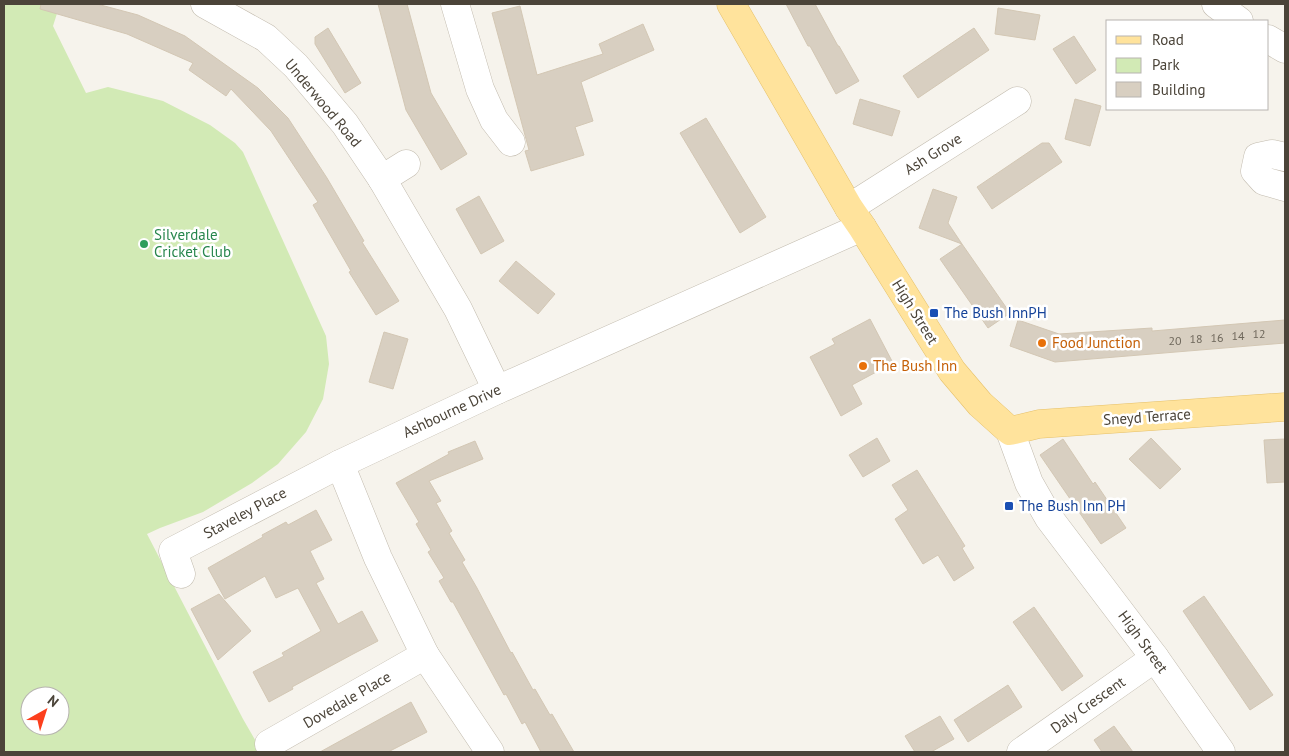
<svg xmlns="http://www.w3.org/2000/svg" width="1289" height="756" viewBox="0 0 1289 756" font-family="'PT Sans',sans-serif">
	<rect width="100%" height="100%" fill="#f6f3ec"/>
	<path fill="#d2eab5" fill-rule="evenodd" d="M4 4H60L53 26 86 93 108 87 163 101 210 125 235 143 243 152 326 336 329 364 323 399 306 432 278 464 252 483 203 512 160 528 147 534 243 719 262 752H4ZM30 696H60V726H30Z"/>
	<g fill="#d8cfc1" stroke="#d3c7b4">
		<polygon points="41,4 97,4 138,15 185,36 258,88 288,118 327,178 364,241 362,242 399,301 376,315 349,272 351,271 313,205 318,202 271,131 231,89 226,96 189,70 193,63 127,34 40,9"/>
		<polygon points="378,4 407,4 431,93 467,154 441,170 406,110"/>
		<polygon points="786,4 815,4 838,46 839,46 859,81 836,94 810,46 808,46"/>
		<polygon points="520,6 537,75 603,54 599,44 643,24 654,50 581,82 593,121 575,127 584,155 531,171 525,151 529,150 492,13"/>
		<polygon points="998,8 1040,15 1035,40 995,34"/>
		<polygon points="328,28 361,83 345,93 315,44 315,37"/>
		<polygon points="974,28 989,50 918,98 903,76"/>
		<polygon points="1074,36 1096,70 1076,84 1053,49"/>
		<polygon points="860,99 900,111 892,136 853,124"/>
		<polygon points="1075,99 1101,106 1090,146 1065,139"/>
		<polygon points="706,118 766,217 740,233 680,133"/>
		<polygon points="1042,143 1049,143 1062,162 992,209 977,187"/>
		<polygon points="933,189 957,197 948,223 962,244 919,228"/>
		<polygon points="479,196 504,241 481,254 456,209"/>
		<polygon points="962,244 1010,313 988,328 940,259"/>
		<polygon points="516,261 555,294 538,314 499,281"/>
		<polygon points="870,319 893,363 852,385 862,404 841,416 810,357 835,344 832,339"/>
		<polygon points="1018,320 1059,334 1152,328 1152,331 1285,320 1285,343 1055,362 1010,346"/>
		<polygon points="384,332 408,339 393,389 369,382"/>
		<polygon points="877,438 890,461 863,477 849,455"/>
		<polygon points="1151,438 1181,469 1160,489 1129,459"/>
		<polygon points="1063,439 1093,484 1095,482 1126,528 1101,544 1040,455"/>
		<polygon points="1285,439 1285,482 1267,483 1264,440"/>
		<polygon points="475,441 483,459 429,481 441,501 436,503 452,531 449,533 465,560 462,562 477,588 511,653 512,652 533,690 535,689 550,715 552,714 574,752 541,752 525,722 522,724 506,694 504,695 453,602 451,602 439,581 444,578 428,552 431,550 416,524 419,522 396,483 449,454 448,452"/>
		<polygon points="917,470 965,546 962,548 974,568 954,581 938,555 923,564 895,519 908,510 892,485"/>
		<polygon points="316,510 332,540 310,551 324,579 316,583 338,624 362,611 378,641 353,654 292,687 293,689 269,702 253,672 284,656 282,653 321,631 298,588 276,598 265,576 225,599 208,568 263,537 262,535 286,522 288,525"/>
		<polygon points="219,594 251,631 218,660 191,609"/>
		<polygon points="1204,596 1273,695 1250,710 1183,611"/>
		<polygon points="1034,607 1083,676 1062,691 1013,622"/>
		<polygon points="1008,685 1022,707 968,742 954,720"/>
		<polygon points="411,702 427,732 388,752 320,752"/>
		<polygon points="940,716 954,739 931,752 915,752 905,736"/>
		<polygon points="1114,726 1133,752 1102,752 1094,740"/>
	</g>
	<g fill="none" stroke-linecap="round" stroke-linejoin="round">
		<g stroke="#c2bbae" stroke-width="29">
			<g id="minor">
				<polyline points="205,4 266,38 296,66 345,124 382,179 458,309 497,390"/>
				<polyline points="455,4 480,89 494,120 511,142"/>
				<polyline points="1216,4 1239,21"/>
				<polyline points="1268,39 1285,49"/>
				<polyline points="1285,157 1272,154 1258,157 1255,171 1264,181 1285,187"/>
				<polyline points="382,179 406,164"/>
				<polyline points="849,208 1017,101"/>
				<polyline points="1010,431 1029,483 1049,518 1155,658 1221,752"/>
				<polyline points="181,574 173,551 340,464"/>
				<polyline points="269,744 425,655"/>
				<polyline points="490,752 425,655 378,558 340,464 497,390 862,227"/>
				<polyline points="1021,752 1155,658"/>
			</g>
		</g>
		<g stroke="#e6c16a" stroke-width="29">
			<polyline id="major" points="731,4 849,208 862,227 952,371 980,404 1010,431 1039,424 1285,407"/>
		</g>
		<use href="#minor" stroke="#fff" stroke-width="28"/>
		<use href="#major" stroke="#ffe39c" stroke-width="28"/>
	</g>
	<circle fill="#2e9e5b" stroke="#fff" stroke-width="2" cx="144" cy="244" r="5"/>
	<g fill="#1a4fb4" stroke="#fff" stroke-width="2">
		<rect x="929" y="308" width="10" height="10" rx="2.5"/>
		<rect x="1004" y="501" width="10" height="10" rx="2.5"/>
	</g>
	<g fill="#e8710a" stroke="#fff" stroke-width="2">
		<circle cx="1042" cy="343" r="5"/>
		<circle cx="863" cy="366" r="5"/>
	</g>
	<g text-anchor="middle" stroke-width="5" stroke-linejoin="round" paint-order="stroke">
		<g font-size="12" fill="#6e675b">
			<text x="1259" y="338">12</text>
			<text x="1238" y="340">14</text>
			<text x="1217" y="342">16</text>
			<text x="1196" y="343">18</text>
			<text x="1175" y="345">20</text>
		</g>
		<g font-size="15" fill="#4b4439" stroke="#fff">
			<text transform="translate(323 103) rotate(50)" y="5">Underwood Road</text>
			<text transform="translate(933 154) rotate(-32)" y="5">Ash Grove</text>
			<text transform="translate(915 312) rotate(58)" y="5">High Street</text>
			<text transform="translate(452 411) rotate(-25)" y="5">Ashbourne Drive</text>
			<text transform="translate(1147 417) rotate(-4)" y="5">Sneyd Terrace</text>
			<text transform="translate(245 513) rotate(-28)" y="5">Staveley Place</text>
			<text transform="translate(1143 642) rotate(54)" y="5">High Street</text>
			<text transform="translate(347 700) rotate(-30)" y="5">Dovedale Place</text>
			<text transform="translate(1088 705) rotate(-35)" y="5">Daly Crescent</text>
		</g>
		<g font-size="15" fill="#27864d" stroke="#fff" text-anchor="start">
			<text x="154" y="240">Silverdale<tspan x="154" dy="17">Cricket Club</tspan></text>
		</g>
		<g font-size="15" fill="#164399" stroke="#fff" text-anchor="start">
			<text x="944" y="318">The Bush InnPH</text>
			<text x="1019" y="511">The Bush Inn PH</text>
		</g>
		<g font-size="15" fill="#c56008" stroke="#fff" text-anchor="start">
			<text x="1052" y="348">Food Junction</text>
			<text x="873" y="371">The Bush Inn</text>
		</g>
	</g>
	<rect width="1289" height="756" fill="none" stroke="#4b4439" stroke-width="10"/>
	<rect x="1106" y="20" width="162" height="90" fill="#ffffff" stroke="#b7b4b0"/>
	<rect x="1116" y="36" width="25" height="8" fill="#ffe39c" stroke="#b7b4b0"/>
	<text x="1152" y="45" font-size="15" fill="#4b4439">Road</text>
	<rect x="1116" y="58" width="25" height="15" fill="#d2eab5" stroke="#b7b4b0"/>
	<text x="1152" y="70" font-size="15" fill="#4b4439">Park</text>
	<rect x="1116" y="82" width="25" height="15" fill="#d8cfc1" stroke="#b7b4b0"/>
	<text x="1152" y="95" font-size="15" fill="#4b4439">Building</text>
	<g transform="translate(45 711) rotate(39)"><circle r="24" fill="#ffffff" stroke="#b7b4b0"/>
	<path d="M0-4L9 19L0 12L-9 19Z" fill="#fc3f1d"/>
	<text y="-8" font-size="14" font-weight="bold" text-anchor="middle" fill="#4b4439">N</text>
	</g>
</svg>
